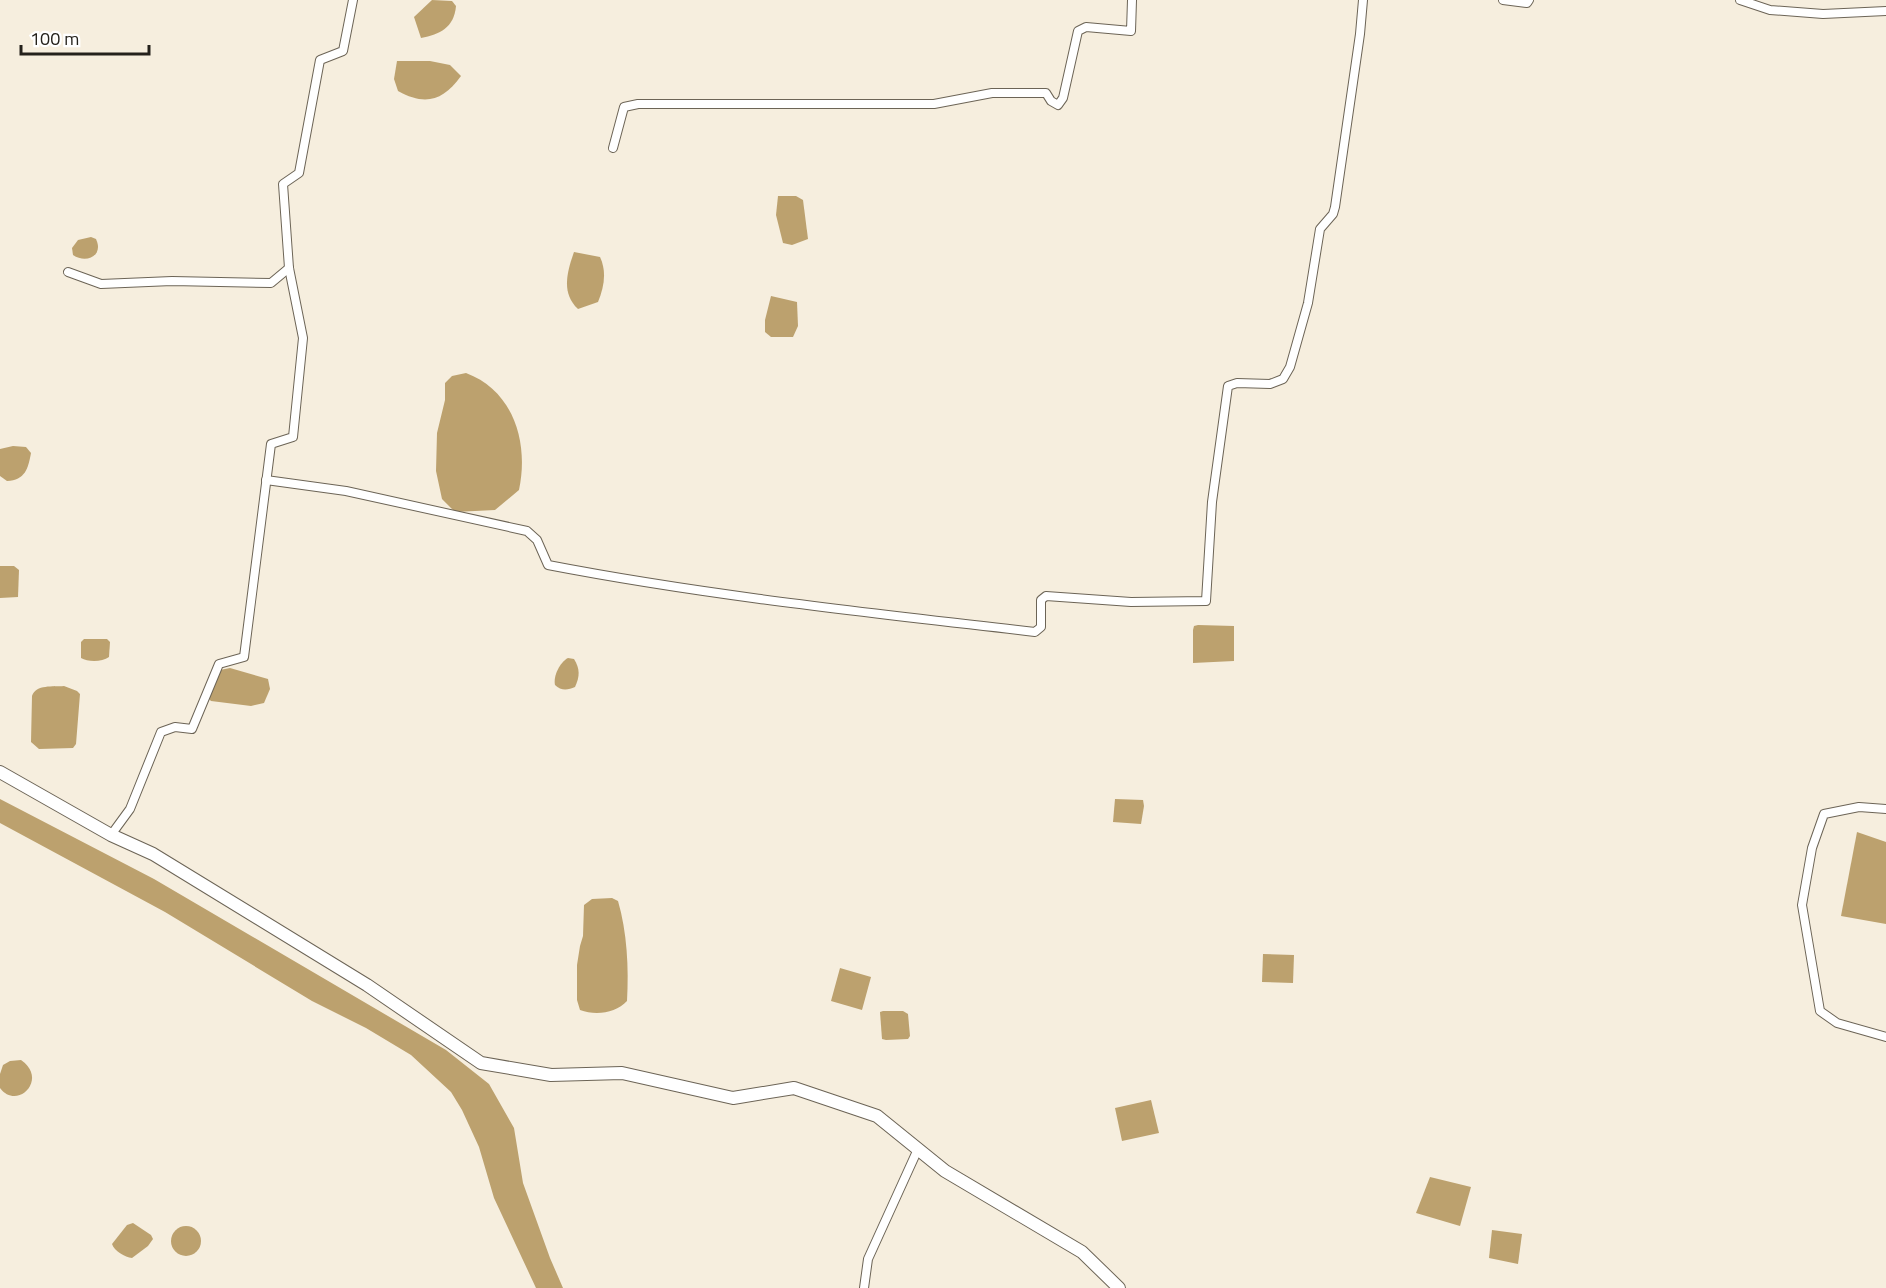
<svg xmlns="http://www.w3.org/2000/svg" width="1886" height="1288" viewBox="0 0 1886 1288" font-family="'Titillium Web',sans-serif">
	<rect width="100%" height="100%" fill="#f6eede"/>
	<g fill="#bca16e">
		<path d="M432 0 452 1 456 6C454 28 440 34 421 38L414 17Z"/>
		<path d="M397 61H430L450 65 461 76C443 101 425 106 398 91L394 79Z"/>
		<polygon points="778,196 796,196 803,200 808,239 792,245 783,243 776,215"/>
		<path d="M91 237 96 239C104 256 86 264 73 255L72 248 78 240Z"/>
		<path d="M574 252 600 257C607 272 604 287 598 302L578 309C561 293 567 272 574 252Z"/>
		<polygon points="771,296 797,302 798,326 793,337 771,337 765,332 765,320"/>
		<path d="M466 373C514 391 529 443 519 490L495 510 455 512 442 499 436 471 437 433 445 400V383L452 376Z"/>
		<path d="M13 446 26 447 31 453C28 469 25 480 7 481L0 476V449Z"/>
		<polygon points="0,566 14,566 19,570 18,597 0,598"/>
		<polygon points="1198,625 1234,626 1234,661 1193,663 1193,630 1194,626"/>
		<path d="M84 639H107L110 642 109 657C102 662 88 662 81 658V642Z"/>
		<path d="M568 658 574 659C580 669 580 676 575 687 568 690 561 691 555 685 553 676 560 662 568 658Z"/>
		<polygon points="230,668 268,679 270,689 264,703 251,706 211,701 208,698 220,670"/>
		<path d="M64 686 77 691 80 694 76 744 73 748 39 749 31 742 32 696C36 684 53 687 64 686Z"/>
		<polygon points="0,799 154,879 446,1050 489,1084 514,1128 523,1183 550,1258 563,1288 536,1288 494,1198 479,1147 462,1110 451,1092 411,1055 366,1028 312,1001 165,912 0,823"/>
		<polygon points="1115,799 1143,800 1144,806 1141,824 1113,822"/>
		<polygon points="1857,832 1886,842 1886,924 1841,916"/>
		<path d="M612 898 618 901C627 932 629 968 627 1001 616 1013 596 1016 580 1010L577 1000V965L580 946 583 936 584 905 592 899Z"/>
		<polygon points="1263,954 1294,955 1293,983 1262,982"/>
		<polygon points="840,968 871,977 862,1010 831,1001"/>
		<polygon points="883,1011 903,1011 908,1014 910,1036 908,1039 886,1040 882,1039 880,1012"/>
		<path d="M21 1060C49 1079 17 1111 0 1088V1074L3 1065 10 1061Z"/>
		<polygon points="1151,1100 1159,1133 1122,1141 1115,1108"/>
		<polygon points="1430,1177 1471,1187 1460,1226 1416,1213"/>
		<path d="M133 1223 151 1235 153 1239 148 1246 132 1258C125 1257 114 1251 112 1244L127 1225Z"/>
		<circle cx="186" cy="1241" r="15"/>
		<polygon points="1492,1230 1522,1234 1518,1264 1489,1258"/>
	</g>
	<g fill="none" stroke-linecap="round" stroke-linejoin="round">
		<g stroke="#6c6456" stroke-width="10">
			<g id="minor">
				<polyline points="1503,0 1527,3 1529,0"/>
				<polyline points="1740,0 1770,10 1823,14 1886,11"/>
				<polyline points="613,148 624,107 638,104 934,104 992,93 1046,93 1051,101 1058,105 1063,98 1078,31 1086,27 1131,31 1132,0"/>
				<polyline points="68,272 101,284 172,281 271,283 289,268"/>
				<path d="M266 480 346 491 527 531 537 540 548 565C709 596 873 613 1035 632L1041 627V600L1046 596 1131 602 1206 601 1212 502 1228 386 1237 383 1270 384 1283 379 1290 367 1308 303 1320 229 1333 214 1335 207 1360 34 1363 0"/>
				<polyline points="1886,809 1859,807 1824,814 1812,848 1802,905 1820,1011 1837,1023 1886,1037"/>
				<polyline points="111,835 130,809 161,732 175,727 192,729 219,664 244,657 271,444 293,437 303,338 289,268 283,184 299,173 320,60 343,51 353,0"/>
				<polyline points="864,1288 868,1259 918,1149"/>
			</g>
		</g>
		<g stroke="#6c6456" stroke-width="14">
			<polyline id="secondary" points="0,772 111,835 153,854 367,985 481,1063 551,1075 622,1073 733,1098 794,1088 877,1116 945,1171 1082,1252 1119,1288"/>
		</g>
		<use href="#minor" stroke="#fff" stroke-width="8"/>
		<use href="#secondary" stroke="#fff" stroke-width="12"/>
	</g>
	<path d="M21 45v9h128v-9" fill="none" stroke="#24211b" stroke-width="3"/>
	<text x="30" y="45" font-size="18" fill="#24211b" stroke="#ffffff" stroke-width="4.5" paint-order="stroke">100 m</text>
</svg>
